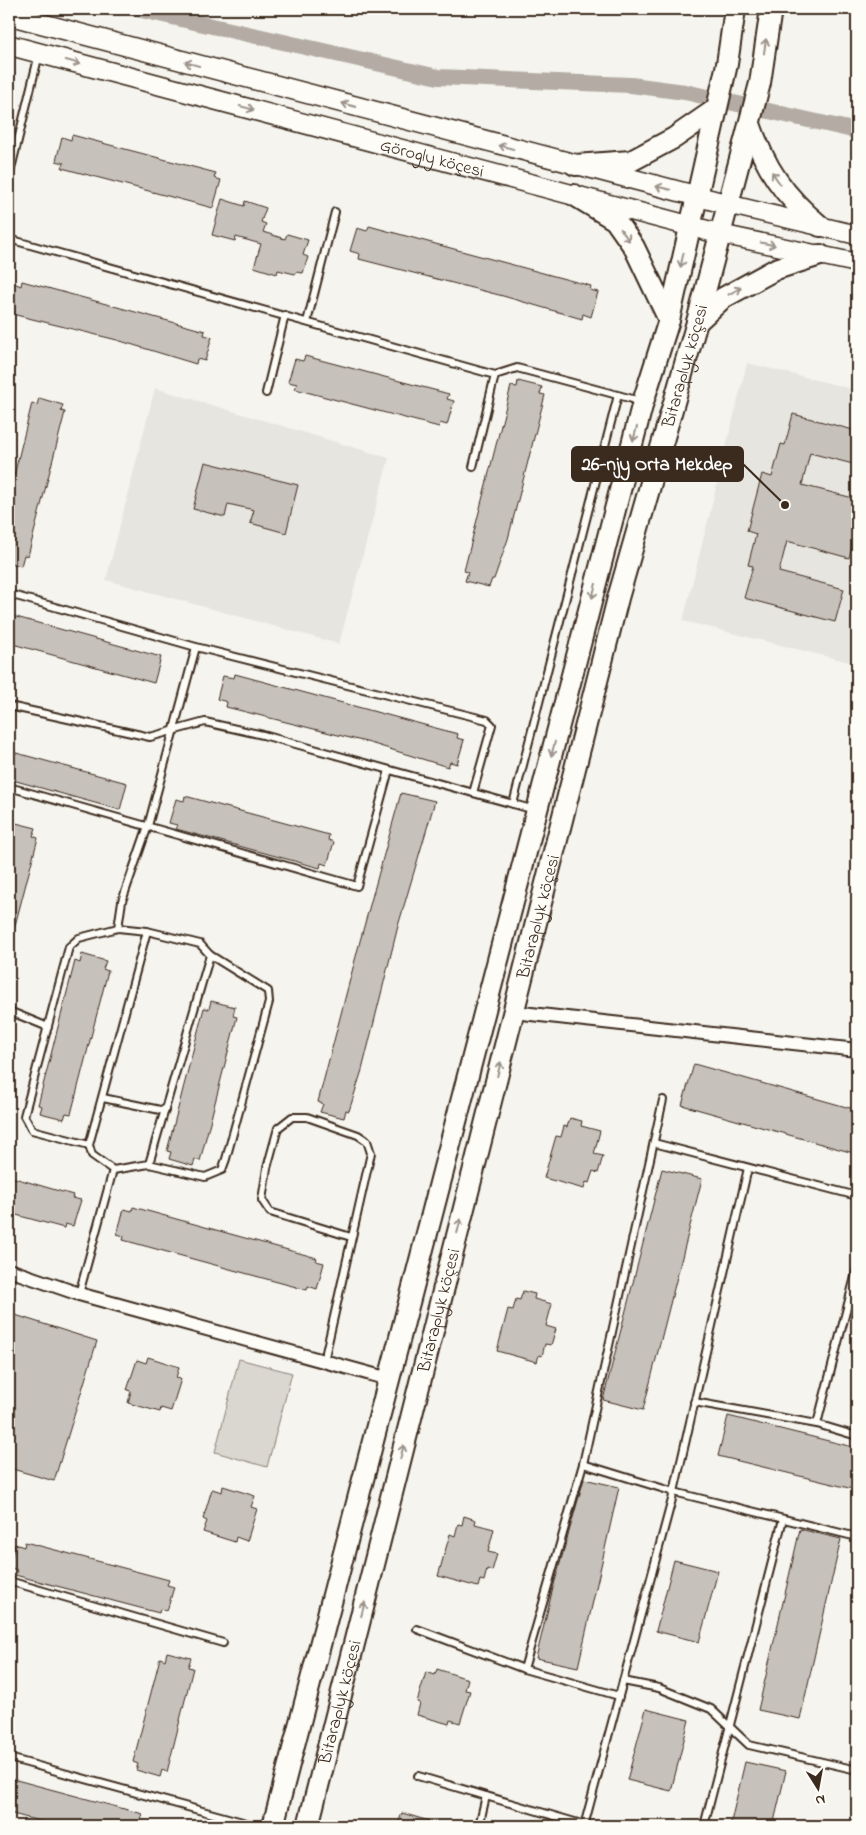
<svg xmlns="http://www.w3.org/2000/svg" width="866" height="1835" viewBox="0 0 866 1835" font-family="'Indie Flower',sans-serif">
	<rect width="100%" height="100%" fill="#f5f4ee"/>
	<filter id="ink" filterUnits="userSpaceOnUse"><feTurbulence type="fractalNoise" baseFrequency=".02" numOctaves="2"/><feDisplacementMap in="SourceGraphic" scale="10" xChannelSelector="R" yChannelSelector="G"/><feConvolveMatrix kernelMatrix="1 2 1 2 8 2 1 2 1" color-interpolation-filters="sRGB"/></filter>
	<g filter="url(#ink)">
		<g fill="#e7e5df">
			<polygon points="747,363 857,390 857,664 683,621"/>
			<polygon points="155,388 389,458 339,644 106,580"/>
		</g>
		<polygon fill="#dad6d0" stroke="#8a8077" points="239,1359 292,1373 267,1467 215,1452"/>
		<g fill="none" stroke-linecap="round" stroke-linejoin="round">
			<polyline stroke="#b4aca4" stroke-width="16" points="137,9 438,77 631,85 685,92 857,131"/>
		</g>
		<g fill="#c7c1bb" stroke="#3b2a1e">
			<polygon points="72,135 216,173 214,178 221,180 213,208 62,168 64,163 56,161 62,137 71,140"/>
			<polygon points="222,199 244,206 245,201 266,208 261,222 266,224 263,232 285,239 287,234 308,240 303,255 308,257 303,273 296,272 295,274 278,270 277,274 254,267 261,244 236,237 235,241 212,235"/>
			<polygon points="369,226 591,286 590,290 598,292 591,317 583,314 582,319 503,296 359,259 360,254 350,251 357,228 367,231"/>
			<polygon points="22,281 205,331 204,335 212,337 205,361 197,359 196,364 117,340 12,314 14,308 9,307 9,301 14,283 21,286"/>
			<polygon points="305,356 449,394 447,399 454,401 447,425 440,423 439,427 295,389 297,384 288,382 295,359 303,361"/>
			<polygon points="518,381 542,387 540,394 545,395 508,539 494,579 492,579 489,587 465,581 468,572 464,571 511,386 517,387"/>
			<polygon points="39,398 63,405 61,411 65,412 28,556 24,555 21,566 9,563 9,496 32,403 37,405"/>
			<polygon points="793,414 857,431 857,465 810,453 802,485 857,499 857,529 849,558 787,541 779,572 844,589 835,622 744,598 753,566 748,565 756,534 747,531 762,474 772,477 781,444 785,445"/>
			<polygon points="205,462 298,485 286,533 250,523 254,510 228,504 225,517 193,509"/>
			<polygon points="9,615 161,657 154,683 9,643"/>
			<polygon points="235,674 458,734 457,738 464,740 457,764 450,762 448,767 370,743 226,707 227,702 217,699 223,676 234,678"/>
			<polygon points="9,751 127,783 120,810 9,779"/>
			<polygon points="401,793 435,801 398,926 362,1070 349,1111 346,1110 344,1118 320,1112 323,1104 318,1102 360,941"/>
			<polygon points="185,796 329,835 328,840 334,842 327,865 321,863 320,868 176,829 177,825 169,823 176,799 184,801"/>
			<polygon points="12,822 36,828 33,836 38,838 13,933 9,933 9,833"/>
			<polygon points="82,954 106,961 103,969 108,971 71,1114 66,1113 64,1119 40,1113 42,1106 38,1105 75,961 80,963"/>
			<polygon points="211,1001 235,1007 233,1016 237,1017 200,1161 195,1159 193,1166 169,1159 171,1152 167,1151 204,1008 209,1009"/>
			<polygon points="694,1064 857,1110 857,1154 682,1105"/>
			<polygon points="570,1118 582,1121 581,1126 600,1131 594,1154 603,1156 598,1173 593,1171 589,1183 586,1182 584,1189 544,1178 556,1136 561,1137 564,1126 567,1127"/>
			<polygon points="662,1169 702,1179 643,1410 603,1400"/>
			<polygon points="11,1177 73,1195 72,1198 81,1200 73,1226 65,1224 64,1228 9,1213 9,1186"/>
			<polygon points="133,1207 317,1258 316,1261 324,1263 317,1289 308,1286 307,1290 123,1240 124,1236 117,1234 124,1209 132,1211"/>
			<polygon points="523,1291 535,1294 534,1299 552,1304 546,1326 556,1329 551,1345 545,1344 542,1356 539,1355 537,1362 497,1351 508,1309 513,1310 516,1299 520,1300"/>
			<polygon points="9,1313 97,1341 54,1481 9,1468"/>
			<polygon points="148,1357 179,1367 176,1378 181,1379 171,1411 161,1408 160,1412 128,1403 131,1391 127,1390 137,1360 146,1363"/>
			<polygon points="728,1416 857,1448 857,1490 718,1456"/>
			<polygon points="584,1479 619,1487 578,1667 536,1658 553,1588"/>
			<polygon points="223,1486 255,1496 251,1507 257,1509 247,1541 236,1537 235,1542 203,1532 207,1521 203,1519 212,1489 222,1492"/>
			<polygon points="464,1516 476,1520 475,1524 494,1529 488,1552 497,1554 492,1571 487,1569 484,1581 480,1580 478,1587 438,1576 450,1534 455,1536 458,1524 462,1525"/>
			<polygon points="800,1529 841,1539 800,1719 758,1710"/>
			<polygon points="25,1542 169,1580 167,1585 174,1587 167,1611 160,1609 159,1613 15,1575 17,1570 9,1567 15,1544 24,1547"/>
			<polygon points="674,1560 718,1571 699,1642 656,1631"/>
			<polygon points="167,1652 191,1658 188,1667 193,1668 167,1772 162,1770 160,1777 136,1770 138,1764 133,1762 160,1658 165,1660"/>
			<polygon points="437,1669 468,1679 465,1690 470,1691 460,1723 450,1720 449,1724 417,1715 420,1703 417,1702 426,1672 435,1675"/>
			<polygon points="646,1709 689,1720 671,1791 627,1780"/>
			<polygon points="745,1762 786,1771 773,1826 730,1826"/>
			<polygon points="9,1778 143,1814 139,1826 58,1826 9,1813"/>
			<polygon points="402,1813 436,1823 435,1826 397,1826"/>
		</g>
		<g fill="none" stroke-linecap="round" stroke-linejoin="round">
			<g stroke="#3b2a1e" stroke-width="10">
				<g id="service">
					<polyline points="9,177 39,54"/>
					<polyline points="9,239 495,375"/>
					<polyline points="307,322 335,212"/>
					<polyline points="266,393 285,315"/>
					<polyline points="473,467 495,375 517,368 640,401"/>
					<polyline points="9,594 196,647"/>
					<polyline points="9,706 150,737 205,722 263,735 535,810"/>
					<polyline points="9,787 357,886 389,770"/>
					<polyline points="513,804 618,395"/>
					<polyline points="9,1011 48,1027"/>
					<polyline points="103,1098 165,1111"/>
					<polyline points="654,1143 857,1196"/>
					<polyline points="89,1145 32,1130 24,1116 69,947 79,938 118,928"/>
					<polyline points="149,1164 205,1177 222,1170 226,1159 269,1002 268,991 210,955"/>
					<polyline points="113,1170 92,1155 89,1145 147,931"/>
					<polyline points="79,1294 113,1170 149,1164 210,955 200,944 147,931 118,928 122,901 148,826 196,647 487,720 492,725 473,793"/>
					<polyline points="324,1361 371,1153 367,1141 358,1135 307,1117 292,1117 278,1128 267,1168 262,1200 270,1212 351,1237"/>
					<polyline points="694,1402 817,1424 857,1436"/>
					<polyline points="817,1424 857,1269"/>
					<polyline points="583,1464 674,1492 857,1537"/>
					<polyline points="9,1581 223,1643"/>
					<polyline points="417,1629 524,1669 619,1696"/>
					<polyline points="524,1669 583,1464 663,1100"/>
					<polyline points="623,1681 659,1688 711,1709 749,1745 857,1770"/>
					<polyline points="9,1758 257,1826"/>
					<polyline points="418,1776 585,1825"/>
					<polyline points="479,1826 486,1796"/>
					<polyline points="584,1826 674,1492 748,1168"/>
					<polyline points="704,1826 783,1519"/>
				</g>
			</g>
			<g stroke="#3b2a1e" stroke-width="16">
				<g id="minor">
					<polyline points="513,1012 857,1050"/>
					<polyline points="9,1270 79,1294 389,1379"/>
				</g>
			</g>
			<g stroke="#3b2a1e" stroke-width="21">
				<g id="secondary">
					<polyline points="727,204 857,235"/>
					<polyline points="720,234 857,263"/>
				</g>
			</g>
			<g stroke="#3b2a1e" stroke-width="22">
				<g id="primary">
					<polyline points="9,15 727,204"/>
					<path id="s1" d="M9 45 720 234"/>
				</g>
			</g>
			<g stroke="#3b2a1e" stroke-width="24">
				<g id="trunk">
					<path d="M750 124C765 168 784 196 820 226"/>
					<polyline points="575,165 631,161 674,138 716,109"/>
					<polyline points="574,195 615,220 634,247 669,320"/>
					<polyline points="697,322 723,298 776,269 820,255"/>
					<polyline points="273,1826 643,402 669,320 727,64 735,9"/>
					<path id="s2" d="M308 1826 618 598 697 322 760 83 771 9"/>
				</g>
			</g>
			<use href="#service" stroke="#fdfcf7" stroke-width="6"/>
			<use href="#minor" stroke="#fdfcf7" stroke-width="12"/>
			<use href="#secondary" stroke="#fdfcf7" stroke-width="18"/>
			<use href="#primary" stroke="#fdfcf7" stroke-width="19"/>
			<use href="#trunk" stroke="#fdfcf7" stroke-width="20"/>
		</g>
		<defs><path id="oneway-shaft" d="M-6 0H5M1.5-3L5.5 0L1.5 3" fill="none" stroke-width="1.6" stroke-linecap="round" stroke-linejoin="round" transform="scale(1.25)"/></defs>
		<g stroke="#9c938a">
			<use href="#oneway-shaft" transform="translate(765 46) rotate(-82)"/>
			<use href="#oneway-shaft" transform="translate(73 62) rotate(15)"/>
			<use href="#oneway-shaft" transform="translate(192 64) rotate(-165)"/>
			<use href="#oneway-shaft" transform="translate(349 105) rotate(-165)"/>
			<use href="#oneway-shaft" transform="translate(247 108) rotate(15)"/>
			<use href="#oneway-shaft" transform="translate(506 147) rotate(-165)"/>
			<use href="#oneway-shaft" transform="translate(776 178) rotate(-124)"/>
			<use href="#oneway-shaft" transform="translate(663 188) rotate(-166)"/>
			<use href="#oneway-shaft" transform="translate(625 235) rotate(54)"/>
			<use href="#oneway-shaft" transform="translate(768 244) rotate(12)"/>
			<use href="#oneway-shaft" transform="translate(682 260) rotate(102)"/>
			<use href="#oneway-shaft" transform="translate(735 291) rotate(-29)"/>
			<use href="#oneway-shaft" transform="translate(635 434) rotate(105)"/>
			<use href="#oneway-shaft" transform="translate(594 591) rotate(105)"/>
			<use href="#oneway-shaft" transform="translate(553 749) rotate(105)"/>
			<use href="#oneway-shaft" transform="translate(499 1069) rotate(-76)"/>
			<use href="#oneway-shaft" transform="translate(459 1226) rotate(-76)"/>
			<use href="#oneway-shaft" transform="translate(402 1452) rotate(-76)"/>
			<use href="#oneway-shaft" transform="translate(363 1609) rotate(-76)"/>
		</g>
	</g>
	<g text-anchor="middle" stroke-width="4.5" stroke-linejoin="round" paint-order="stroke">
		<g font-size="18" fill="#3b2a1e" stroke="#fdfcf7">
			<text dy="6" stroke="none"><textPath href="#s1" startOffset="438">Görogly köçesi</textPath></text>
			<text dy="6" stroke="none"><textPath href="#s2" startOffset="1508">Bitaraplyk köçesi</textPath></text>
			<text dy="6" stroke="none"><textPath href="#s2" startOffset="938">Bitaraplyk köçesi</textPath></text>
			<text dy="6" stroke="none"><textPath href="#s2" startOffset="532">Bitaraplyk köçesi</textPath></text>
			<text dy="6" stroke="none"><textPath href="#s2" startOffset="128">Bitaraplyk köçesi</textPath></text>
		</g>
	</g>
	<path fill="none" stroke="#3b2a1e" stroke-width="2" d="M785 505L743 464"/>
	<circle fill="#3b2a1e" stroke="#fdfcf7" stroke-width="2" cx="785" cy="505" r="5"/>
	<rect fill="#3b2a1e" stroke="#3b2a1e" stroke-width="2" x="572" y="447" width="171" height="34" rx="5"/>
	<g font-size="19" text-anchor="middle" font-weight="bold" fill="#fff">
		<text x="657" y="470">26-njy Orta Mekdep</text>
	</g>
	<rect width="866" height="1835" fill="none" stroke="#fdfcf7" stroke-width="30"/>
	<rect x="15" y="15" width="836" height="1805" fill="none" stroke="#3b2a1e" stroke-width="2" filter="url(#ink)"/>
	<g transform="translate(818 1788) rotate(169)" stroke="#fdfcf7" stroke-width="4" paint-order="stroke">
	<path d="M0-4L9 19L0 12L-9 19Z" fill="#3b2a1e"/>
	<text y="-8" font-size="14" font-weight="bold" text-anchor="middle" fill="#3b2a1e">N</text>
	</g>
</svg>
